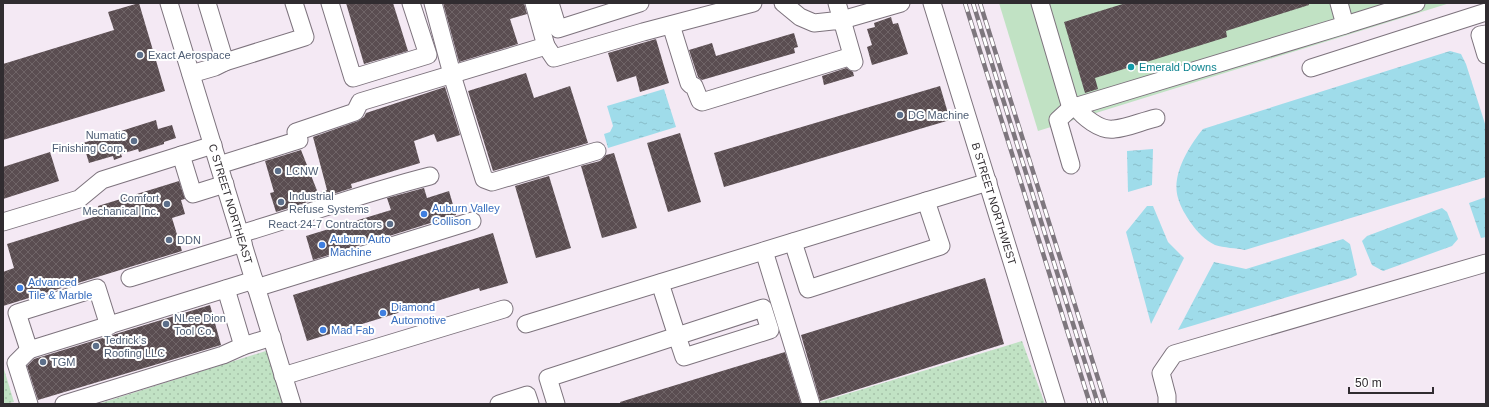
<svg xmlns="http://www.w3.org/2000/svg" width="1489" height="407" viewBox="0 0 1489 407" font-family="Arial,sans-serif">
	<defs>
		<pattern id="grass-dots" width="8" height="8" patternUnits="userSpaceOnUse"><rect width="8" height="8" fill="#c1e2c4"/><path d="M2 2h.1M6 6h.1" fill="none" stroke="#a6c2a9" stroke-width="1.8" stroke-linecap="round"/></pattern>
		<pattern id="water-ripples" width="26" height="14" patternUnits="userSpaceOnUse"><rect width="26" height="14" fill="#9fdcea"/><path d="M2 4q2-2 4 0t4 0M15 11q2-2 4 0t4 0" fill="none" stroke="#89bdc9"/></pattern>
		<pattern id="building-cross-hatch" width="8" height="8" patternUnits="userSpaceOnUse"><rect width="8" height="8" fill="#5a4d51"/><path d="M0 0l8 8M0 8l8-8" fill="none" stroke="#6f6467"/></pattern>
	</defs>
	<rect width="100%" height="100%" fill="#f4e9f4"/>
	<g fill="url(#grass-dots)">
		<polygon points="1022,341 1045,404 821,404 820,402"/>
		<polygon points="269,350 285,404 98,404"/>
		<polygon points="3,366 14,402 3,404"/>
	</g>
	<polygon fill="#c1e2c4" points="999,3 1450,3 1038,131"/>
	<g fill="url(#water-ripples)">
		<path d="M1450 51 1461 54 1466 64 1486 127V177L1245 250C1236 248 1224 248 1215 245 1205 240 1197 232 1191 223 1186 216 1180 206 1178 198 1171 175 1189 146 1203 129Z"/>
		<polygon points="664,89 676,127 608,148 604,134 610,132 613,126 607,106"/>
		<polygon points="1153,149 1152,185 1128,192 1127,151"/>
		<polygon points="1486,197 1486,237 1481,238 1469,203"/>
		<polygon points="1147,206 1153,206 1168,242 1184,258 1151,324 1126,232"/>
		<polygon points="1442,208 1447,212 1458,239 1452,246 1383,271 1372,265 1362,241 1367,236"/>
		<polygon points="1343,239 1350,244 1357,275 1351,278 1178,330 1214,262 1246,269"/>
	</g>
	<g fill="url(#building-cross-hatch)">
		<polygon points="139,3 165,91 3,140 3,64 114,30 108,12"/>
		<polygon points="346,3 393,3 408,51 364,64"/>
		<polygon points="443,3 524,3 527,14 510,19 518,44 459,62"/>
		<polygon points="1126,3 1309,3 1309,5 1226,31 1227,37 1095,78 1098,89 1085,93 1064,22"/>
		<polygon points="891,17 893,24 898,23 908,54 872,65 867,47 872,45 867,29 875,27 874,23"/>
		<polygon points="794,33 798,47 794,48 795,53 702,80 698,77 689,50 712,43 716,56"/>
		<polygon points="656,39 669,83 640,92 636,76 617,82 608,53"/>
		<polygon points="846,68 853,72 854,76 824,85 822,76"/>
		<polygon points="526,73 534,98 570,86 588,143 493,171 468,91"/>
		<polygon points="940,86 950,120 724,187 714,153"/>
		<polygon points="445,87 460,135 437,142 434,134 414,141 420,163 351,184 352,188 276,212 270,193 274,192 265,161 301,150 318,193 327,190 313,137 358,121 364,117 366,113"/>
		<polygon points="156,120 158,129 172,125 176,138 164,142 164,144 139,152 138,149 121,154 122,157 114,160 113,156 89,163 83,143"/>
		<polygon points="680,133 701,202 668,212 647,143"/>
		<polygon points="50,152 59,181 3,199 3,167"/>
		<polygon points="614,153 637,228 602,238 581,166 600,161 606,155"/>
		<polygon points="549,176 571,248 536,258 515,186"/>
		<polygon points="179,181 185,199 181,200 185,214 172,218 182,251 3,306 3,272 14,268 7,244 100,215 98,206"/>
		<polygon points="424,188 427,198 449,191 456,215 313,260 306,236 391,210 387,198"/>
		<polygon points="493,233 508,283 480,291 479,288 307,341 293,295"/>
		<polygon points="985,278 1004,344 820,401 801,335"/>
		<polygon points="210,305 221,345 38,400 27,366 34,359"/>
		<polygon points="785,352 801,404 621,404 620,402"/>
	</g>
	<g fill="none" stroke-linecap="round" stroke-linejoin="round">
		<g stroke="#7d737d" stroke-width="19">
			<g id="minor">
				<path id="s1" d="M169 3 292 404"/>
				<polyline points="207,3 225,62 305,37 294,3"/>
				<polyline points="330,3 353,78 428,55 411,3"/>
				<polyline points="433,3 452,74"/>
				<polyline points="550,3 558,29 640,3"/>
				<polyline points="783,3 800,17 814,23 842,20 854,62"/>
				<polyline points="837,3 842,20 901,3"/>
				<path id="s2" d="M932 3 1056 404"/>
				<polyline points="1040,3 1071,108 1345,25 1339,3"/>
				<polyline points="671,25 689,83 691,85 694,86 700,101 702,102 852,56"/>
				<polyline points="1345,25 1416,3"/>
				<polyline points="1486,34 1480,35 1486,55"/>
				<polyline points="546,46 554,58 643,32 753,3"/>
				<polyline points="1311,68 1486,12"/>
				<polyline points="191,74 215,67 225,62"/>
				<polyline points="452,75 484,179 492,182 597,151"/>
				<path d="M1075 106C1083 117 1100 131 1114 129 1128 128 1142 121 1156 118"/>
				<polyline points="181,155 193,194 225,184"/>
				<polyline points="219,165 299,140 296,132 355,112 360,102 546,46 534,3"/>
				<polyline points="1071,165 1058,120 1071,108"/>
				<polyline points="3,222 79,199 102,180 213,145"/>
				<path d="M240 234C304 215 366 192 430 176"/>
				<polyline points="793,242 808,289 941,246 926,201"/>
				<polyline points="764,251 811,404"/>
				<polyline points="130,278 243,243"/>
				<polyline points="256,288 472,221"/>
				<polyline points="226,289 243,346 272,337"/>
				<polyline points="526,324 988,182"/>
				<polyline points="109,326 97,288 17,313 29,350 254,280"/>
				<polyline points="29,350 16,363 29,404"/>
				<polyline points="283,376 504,309"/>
				<polyline points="64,404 223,355 243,346"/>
				<polyline points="499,404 527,395 530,404"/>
				<polyline points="556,404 548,378 677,336 684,357 770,330 763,308 677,336 660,283"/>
				<polyline points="1167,404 1167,396 1161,373 1174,354 1486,263"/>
			</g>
		</g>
		<use href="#minor" stroke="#fff" stroke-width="17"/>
		<g stroke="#7e777e" stroke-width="4.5">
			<g id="rail">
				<polyline points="965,3 1090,404"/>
				<polyline points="973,3 1098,404"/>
				<polyline points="980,3 1106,404"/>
			</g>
		</g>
		<use href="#rail" stroke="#fff" stroke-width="3" stroke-dasharray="9" stroke-linecap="butt"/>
	</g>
	<g fill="#5c6f8a" stroke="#fff" stroke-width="1.5">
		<circle cx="140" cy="55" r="4"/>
		<circle cx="900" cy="115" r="4"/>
		<circle cx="134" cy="141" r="4"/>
		<circle cx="278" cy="171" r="4"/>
		<circle cx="281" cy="202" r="4"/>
		<circle cx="167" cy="204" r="4"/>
		<circle cx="390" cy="224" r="4"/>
		<circle cx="169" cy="240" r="4"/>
		<circle cx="166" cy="324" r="4"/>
		<circle cx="96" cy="346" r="4"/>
		<circle cx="43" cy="362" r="4"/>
	</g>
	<circle fill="#0f9aa8" stroke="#fff" stroke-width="1.5" cx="1131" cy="67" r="4"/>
	<g fill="#3f7fe0" stroke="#fff" stroke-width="1.5">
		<circle cx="424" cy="214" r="4"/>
		<circle cx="322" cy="245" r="4"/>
		<circle cx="20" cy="288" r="4"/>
		<circle cx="383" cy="313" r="4"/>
		<circle cx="323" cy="330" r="4"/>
	</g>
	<g text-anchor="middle" stroke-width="4" stroke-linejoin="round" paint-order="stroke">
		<g font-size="11" fill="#4e5e75" stroke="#fff" text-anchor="start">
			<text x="148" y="59">Exact Aerospace</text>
			<text x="908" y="119">DG Machine</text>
			<text x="126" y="139" text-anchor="end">Numatic<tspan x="126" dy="13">Finishing Corp.</tspan></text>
			<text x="286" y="175">LCNW</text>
			<text x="289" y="200">Industrial<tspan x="289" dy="13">Refuse Systems</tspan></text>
			<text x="159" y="202" text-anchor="end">Comfort<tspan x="159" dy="13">Mechanical Inc.</tspan></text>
			<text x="382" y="228" text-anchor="end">React 24-7 Contractors</text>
			<text x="177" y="244">DDN</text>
			<text x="174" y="322">NLee Dion<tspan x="174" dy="13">Tool Co.</tspan></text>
			<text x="104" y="344">Tedrick's<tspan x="104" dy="13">Roofing LLC</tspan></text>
			<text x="51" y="366">TGM</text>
		</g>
		<g font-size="11" fill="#0d838f" stroke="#fff" text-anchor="start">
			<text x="1139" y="71">Emerald Downs</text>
		</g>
		<g font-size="11" fill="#302c30" stroke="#fff">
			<text dy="4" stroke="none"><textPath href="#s2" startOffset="210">B STREET NORTHWEST</textPath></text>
			<text dy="4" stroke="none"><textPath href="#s1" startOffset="210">C STREET NORTHEAST</textPath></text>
		</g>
		<g font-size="11" fill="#366cbe" stroke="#fff" text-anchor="start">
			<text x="432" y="212">Auburn Valley<tspan x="432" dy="13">Collison</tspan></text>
			<text x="330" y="243">Auburn Auto<tspan x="330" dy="13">Machine</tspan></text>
			<text x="28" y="286">Advanced<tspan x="28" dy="13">Tile &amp; Marble</tspan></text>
			<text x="391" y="311">Diamond<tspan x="391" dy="13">Automotive</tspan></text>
			<text x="331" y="334">Mad Fab</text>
		</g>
	</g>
	<rect width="1489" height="407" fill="none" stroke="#302c30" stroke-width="8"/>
	<path d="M1349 387v6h84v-6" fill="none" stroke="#302c30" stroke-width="2"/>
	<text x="1355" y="387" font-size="12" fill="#302c30" stroke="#ffffff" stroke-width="3" paint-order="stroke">50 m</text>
</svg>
